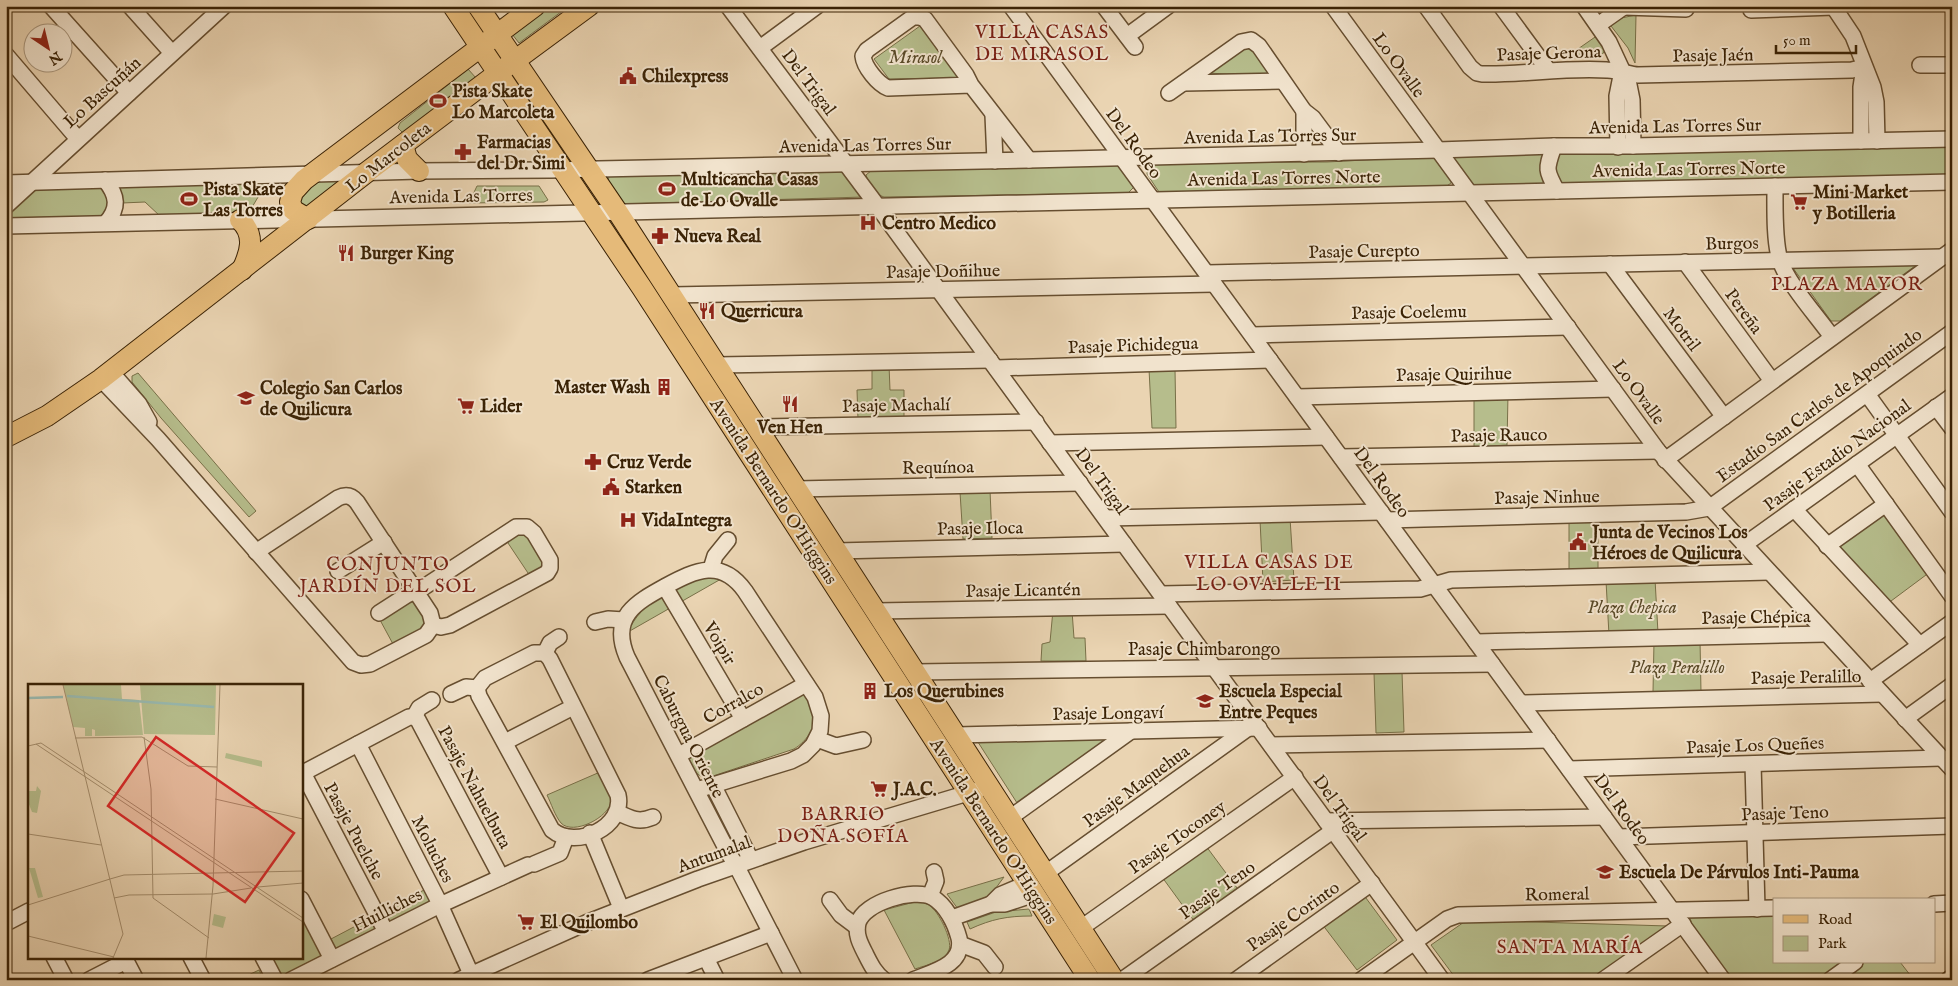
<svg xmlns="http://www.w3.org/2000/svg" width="1958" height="986" viewBox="0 0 1958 986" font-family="'IM FELL English',serif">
	<rect width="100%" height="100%" fill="#ead4b2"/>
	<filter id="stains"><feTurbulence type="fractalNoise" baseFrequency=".004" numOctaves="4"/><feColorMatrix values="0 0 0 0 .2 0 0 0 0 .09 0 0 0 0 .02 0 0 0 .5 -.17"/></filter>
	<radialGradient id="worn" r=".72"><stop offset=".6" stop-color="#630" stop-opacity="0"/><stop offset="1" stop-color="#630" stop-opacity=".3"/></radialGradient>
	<g fill="#b6bd8c" stroke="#787048">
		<polygon points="550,6 569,6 519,43 512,34"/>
		<polygon points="1636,15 1635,63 1628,48 1611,26 1616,19"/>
		<polygon points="920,26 959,78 889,79 874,59"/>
		<polygon points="1598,35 1605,50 1600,58 1565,58"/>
		<polygon points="1240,46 1256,49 1277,76 1205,73"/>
		<polygon points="468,69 476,78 403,133 398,128 400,123"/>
		<polygon points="512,74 551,131 577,163 566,163 508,75"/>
		<polygon points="1952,145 1952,175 1473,185 1453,161 1455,154"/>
		<polygon points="1438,156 1452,179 1451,183 1444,188 1161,195 1147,174 1148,166 1156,163 1327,162"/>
		<path d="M1121 163 1134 187 1128 193 884 197C876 195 868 183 866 175L872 170Z"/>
		<polygon points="844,169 864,197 623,204 608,182 609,176"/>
		<polygon points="345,177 310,209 295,206 300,196 323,178"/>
		<polygon points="267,182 248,214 160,216 145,202 122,203 117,187"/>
		<polygon points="105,185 109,189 108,216 6,218 6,187"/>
		<polygon points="477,186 539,186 548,200 544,202 469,203"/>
		<polygon points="1919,263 1840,321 1831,321 1793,268"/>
		<polygon points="872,365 889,365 890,390 904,390 904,419 858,420 857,390 872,389"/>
		<polygon points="1149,369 1175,369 1176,428 1152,428"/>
		<polygon points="138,373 256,511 249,517 161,418 132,382 132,376"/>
		<polygon points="1508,394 1507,445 1474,447 1474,396"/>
		<polygon points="990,490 992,538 963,539 960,492"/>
		<polygon points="1886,510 1930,572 1887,604 1837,545"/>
		<polygon points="1290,518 1294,580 1263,582 1260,520"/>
		<polygon points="1569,518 1598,518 1598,571 1569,572"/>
		<polygon points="519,531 527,535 546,564 530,576 506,540"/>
		<path d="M699 576H711L721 579 628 632C642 600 670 592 699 576Z"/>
		<polygon points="1655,579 1658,633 1609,635 1606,581"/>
		<polygon points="415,599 424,614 425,627 393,644 380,620"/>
		<polygon points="1053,610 1072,611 1074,638 1085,638 1086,661 1041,661 1042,644 1050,642"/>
		<polygon points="1700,640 1701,692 1653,692 1654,641"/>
		<polygon points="1402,672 1404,732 1376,733 1374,673"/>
		<path d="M802 690C805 695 811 701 813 707 820 724 807 741 794 749L710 777C697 779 691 768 688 756Z"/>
		<polygon points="976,739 1115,739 1019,806"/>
		<path d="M600 772C604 781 612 791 611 801 610 817 573 836 561 823 555 816 551 803 547 795Z"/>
		<polygon points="1206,846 1240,892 1197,925 1162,877"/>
		<polygon points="1004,877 990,896 958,909 947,894"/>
		<polygon points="424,890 431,901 335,950 331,939"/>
		<polygon points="1363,894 1397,940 1357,970 1322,924"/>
		<path d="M918 901C921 902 926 903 929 905 938 910 953 940 949 950 945 962 926 965 915 969L884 910Z"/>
		<polygon points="301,906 324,954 284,975 280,974 271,957 301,957"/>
		<path d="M1029 909 1032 916C1007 916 992 919 970 929L967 922 996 912Z"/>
		<polygon points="1683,916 1774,916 1774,962 1900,962 1914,980 1853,980 1845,968 1828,980 1730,980"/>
		<polygon points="1467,920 1668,926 1590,980 1457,980 1431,945"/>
		<polygon points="259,970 264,980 238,980"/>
	</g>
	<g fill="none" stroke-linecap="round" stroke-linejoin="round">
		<g stroke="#664e30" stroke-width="18">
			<g id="minor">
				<polyline points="51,6 129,93"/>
				<polyline points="130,6 172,53"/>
				<polyline points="728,6 873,200 1442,980"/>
				<polyline points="1011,6 1723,980"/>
				<polyline points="1104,6 1135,47"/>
				<polyline points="1333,6 1658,451 1952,769"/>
				<path d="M1426 6 1470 67 1477 73 1482 74C1524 75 1565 67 1607 70 1618 70 1628 74 1638 75L1852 70 1864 67"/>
				<polyline points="1501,6 1548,70"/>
				<polyline points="1584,6 1609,42 1629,85 1632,100 1633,146"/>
				<polyline points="1833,6 1853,36 1873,87 1876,102 1877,141"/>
				<polyline points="1624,7 1686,9"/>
				<polyline points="1751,10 1834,7"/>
				<polyline points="1598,25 1625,6"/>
				<polyline points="1127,36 1168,6"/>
				<polyline points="760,48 817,6"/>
				<polyline points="6,55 78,139"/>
				<polyline points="1920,65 1952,65"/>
				<polyline points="1184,83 1282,81"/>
				<path d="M971 85 888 88C878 84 864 67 863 56L867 50 913 17H919L925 19 966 75 971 85 1029 160"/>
				<polyline points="1169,93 1241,42 1251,40 1259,46 1304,111 1313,118 1339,153"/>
				<polyline points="1304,111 1304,154"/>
				<polyline points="993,115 995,161"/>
				<polyline points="1861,141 1861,87 1864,67"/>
				<path d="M1554 146C1546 169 1545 169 1557 191"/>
				<polyline points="1618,147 1617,96 1622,71"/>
				<path d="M105 180C118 196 119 208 106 223"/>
				<polyline points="6,183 419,171 551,170 1029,160 1438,150 1554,146 1633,146 1952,139"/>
				<path d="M1775 186C1775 207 1774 241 1780 260 1787 283 1818 317 1832 337"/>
				<polyline points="6,206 224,6"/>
				<polyline points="6,226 1952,182"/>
				<polyline points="1685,262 1772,381"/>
				<polyline points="1610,264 1724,417"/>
				<polyline points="1207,273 1942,257"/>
				<polyline points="672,295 1214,284"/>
				<polyline points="1252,335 1568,327"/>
				<polyline points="717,365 990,360"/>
				<polyline points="996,368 1270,360"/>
				<polyline points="111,372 139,404 149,422"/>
				<polyline points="101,379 158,439 353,662 361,665 370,664 426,635 433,625"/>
				<polyline points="1867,394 1952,512"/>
				<polyline points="1297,397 1613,389"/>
				<polyline points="1936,407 1952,428"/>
				<polyline points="757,427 1036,422"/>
				<polyline points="1050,443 1326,437"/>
				<polyline points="1341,457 1658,451"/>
				<polyline points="1665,460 1952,250"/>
				<polyline points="1857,464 1952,596"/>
				<polyline points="797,489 1080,483"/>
				<polyline points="1794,509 1920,645"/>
				<polyline points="1106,518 1381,512"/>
				<polyline points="1387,520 1686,512 1709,508 1952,332"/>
				<polyline points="1744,545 1952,396"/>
				<polyline points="1827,546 1886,504"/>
				<polyline points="837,551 1124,544"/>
				<path d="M256 552 338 498C346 494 352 496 357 502L430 613 433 625"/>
				<polyline points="711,569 715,556 728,540"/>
				<polyline points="338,571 384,542"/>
				<polyline points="665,587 743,719"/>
				<polyline points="1161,594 1420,589 1451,580 1769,572"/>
				<polyline points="877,611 1169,606"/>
				<polyline points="379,613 407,595 424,587 516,527 527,527 534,533 550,560 550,568 547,573 450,625 441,627 433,625"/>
				<polyline points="595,622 608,619 624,620"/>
				<polyline points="1476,642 1826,634"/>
				<polyline points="545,653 550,643 559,637"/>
				<polyline points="916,672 1492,664"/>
				<polyline points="1870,681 1952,622"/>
				<path d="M477 688 479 696 552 830C576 850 625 827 618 795L550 659 545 653"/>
				<polyline points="477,688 485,678 534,653 545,653"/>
				<polyline points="451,694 466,687 477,688"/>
				<polyline points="1521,703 1882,694"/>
				<polyline points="414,717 418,720 501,877"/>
				<polyline points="414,717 419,708 432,700"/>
				<polyline points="1905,719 1952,685"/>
				<polyline points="957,735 1259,728"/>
				<polyline points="817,739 836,746 863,740"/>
				<polyline points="505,742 573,707"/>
				<polyline points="358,744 437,898 471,974"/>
				<polyline points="1271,745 1548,740"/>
				<polyline points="679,755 806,684"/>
				<polyline points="1753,764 1757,909"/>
				<polyline points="1569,769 1941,758"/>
				<polyline points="303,773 386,932"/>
				<polyline points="301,774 409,717 414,717"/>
				<polyline points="713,785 751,860"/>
				<path d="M697 790 791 761 803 755 813 745 820 731 821 716 815 697 745 591C721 558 696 570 666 586 635 603 610 617 627 657L729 854 736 865 795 980"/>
				<path d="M617 812C631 819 639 823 653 817"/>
				<polyline points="1011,817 1131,731"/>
				<polyline points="1326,821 1604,817"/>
				<polyline points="590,833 621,908"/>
				<polyline points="1619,837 1952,826"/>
				<polyline points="534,864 560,853 566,837"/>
				<polyline points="1046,873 1247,729"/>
				<polyline points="930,896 936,881 934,872"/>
				<polyline points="301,899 332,959"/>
				<polyline points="830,900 841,915 857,927"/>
				<polyline points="991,904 1000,895 1028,883"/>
				<polyline points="1934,904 1952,903"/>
				<polyline points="952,918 991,904 1005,904 1035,894"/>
				<polyline points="6,923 29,911"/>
				<polyline points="1081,928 1295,777"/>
				<polyline points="960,944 984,953 995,967"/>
				<polyline points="54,957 66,980"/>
				<polyline points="124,957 136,980"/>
				<polyline points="191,957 203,980"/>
				<polyline points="263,957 275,980"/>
				<polyline points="706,958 717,980"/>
				<polyline points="89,980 126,961"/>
				<polyline points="291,980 440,905 528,865"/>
				<polyline points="459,980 586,923 698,879 804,842 978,790"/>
				<polyline points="648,980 771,933"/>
				<path d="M884 980C875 973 871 965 866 955 861 945 855 935 858 923 864 902 914 888 932 897 946 905 955 923 959 938 965 965 932 972 913 980"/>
				<polyline points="1122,980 1334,830"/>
				<polyline points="1236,980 1372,883"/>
				<polyline points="1361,980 1447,919 1458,915 1774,908"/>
				<polyline points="1603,980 1683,924"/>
				<polyline points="1830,980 1855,962"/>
				<polyline points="1948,980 1952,977"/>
			</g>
		</g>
		<g stroke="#3a2205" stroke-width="22">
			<g id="major">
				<polyline points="453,6 642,288 1090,980"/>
				<polyline points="478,6 617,211 1114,980"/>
				<polyline points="403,145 407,159 419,171"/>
				<polyline points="308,219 293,210 290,202 293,192 304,180 535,6"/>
				<path d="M240 220C256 235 250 253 242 270"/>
				<polyline points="6,437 47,416 101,379 367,172 498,73 589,6"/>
			</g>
		</g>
		<use href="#minor" stroke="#f1e3cd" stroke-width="15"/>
		<use href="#major" stroke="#e5ba79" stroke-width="20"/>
	</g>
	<defs>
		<g id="civic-bare" transform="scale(1.35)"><path d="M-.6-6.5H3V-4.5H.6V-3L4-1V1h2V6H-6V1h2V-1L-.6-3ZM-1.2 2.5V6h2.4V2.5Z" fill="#8f2418" stroke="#f1e3cd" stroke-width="2.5" paint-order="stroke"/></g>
		<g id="stadium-bare" transform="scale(1.35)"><path d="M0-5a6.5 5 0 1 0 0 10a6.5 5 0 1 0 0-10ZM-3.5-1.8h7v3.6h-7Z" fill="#8f2418" stroke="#f1e3cd" stroke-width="2.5" paint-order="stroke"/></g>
		<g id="pharmacy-bare" transform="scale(1.35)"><path d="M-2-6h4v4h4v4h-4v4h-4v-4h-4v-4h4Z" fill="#8f2418" stroke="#f1e3cd" stroke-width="2.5" paint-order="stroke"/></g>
		<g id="supermarket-bare" transform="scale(1.35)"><path d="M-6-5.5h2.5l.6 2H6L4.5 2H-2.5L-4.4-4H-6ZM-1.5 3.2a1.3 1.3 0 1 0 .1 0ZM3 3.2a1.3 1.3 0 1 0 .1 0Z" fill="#8f2418" stroke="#f1e3cd" stroke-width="2.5" paint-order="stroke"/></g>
		<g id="hospital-bare" transform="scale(1.35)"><path d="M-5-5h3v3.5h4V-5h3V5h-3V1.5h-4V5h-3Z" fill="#8f2418" stroke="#f1e3cd" stroke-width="2.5" paint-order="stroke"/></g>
		<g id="restaurant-bare" transform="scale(1.35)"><path d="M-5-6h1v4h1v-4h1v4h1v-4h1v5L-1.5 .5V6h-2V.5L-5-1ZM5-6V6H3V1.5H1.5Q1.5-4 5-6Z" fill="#8f2418" stroke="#f1e3cd" stroke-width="2.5" paint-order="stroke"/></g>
		<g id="building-bare" transform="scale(1.35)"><path d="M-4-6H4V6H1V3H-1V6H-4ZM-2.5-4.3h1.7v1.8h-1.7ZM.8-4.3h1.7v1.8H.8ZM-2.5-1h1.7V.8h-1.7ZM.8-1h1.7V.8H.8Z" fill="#8f2418" stroke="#f1e3cd" stroke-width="2.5" paint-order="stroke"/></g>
		<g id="school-bare" transform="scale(1.35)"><path d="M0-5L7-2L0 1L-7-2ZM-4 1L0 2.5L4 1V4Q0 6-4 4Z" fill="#8f2418" stroke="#f1e3cd" stroke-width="2.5" paint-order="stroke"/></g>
	</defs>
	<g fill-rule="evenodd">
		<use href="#civic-bare" x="628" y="76"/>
		<use href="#stadium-bare" x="438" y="101"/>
		<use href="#pharmacy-bare" x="463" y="152"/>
		<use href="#stadium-bare" x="667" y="189"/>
		<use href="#stadium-bare" x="189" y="199"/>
		<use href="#supermarket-bare" x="1799" y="202"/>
		<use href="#hospital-bare" x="868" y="223"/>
		<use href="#pharmacy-bare" x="660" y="236"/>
		<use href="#restaurant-bare" x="346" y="253"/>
		<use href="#restaurant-bare" x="707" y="311"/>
		<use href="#building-bare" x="664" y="387"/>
		<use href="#school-bare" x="246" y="398"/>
		<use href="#restaurant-bare" x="790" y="404"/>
		<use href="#supermarket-bare" x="466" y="406"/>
		<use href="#pharmacy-bare" x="593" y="462"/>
		<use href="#civic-bare" x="611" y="487"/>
		<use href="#hospital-bare" x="628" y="520"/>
		<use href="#civic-bare" x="1578" y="542"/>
		<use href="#building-bare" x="870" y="691"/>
		<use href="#school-bare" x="1205" y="701"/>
		<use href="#supermarket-bare" x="879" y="789"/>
		<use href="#school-bare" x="1605" y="872"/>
		<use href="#supermarket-bare" x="526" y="922"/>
	</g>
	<g text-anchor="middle" stroke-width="4" stroke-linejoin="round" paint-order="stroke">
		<g font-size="18" fill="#3a2205" stroke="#f1e3cd">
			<text transform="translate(1549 53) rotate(-2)" y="6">Pasaje Gerona</text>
			<text transform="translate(1713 55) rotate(-1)" y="6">Pasaje Jaén</text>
			<text transform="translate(1399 65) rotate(54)" y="6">Lo Ovalle</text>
			<text transform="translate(809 82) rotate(53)" y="6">Del Trigal</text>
			<text transform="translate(102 92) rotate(-42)" y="6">Lo Bascuñán</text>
			<text transform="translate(1675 126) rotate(-1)" y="6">Avenida Las Torres Sur</text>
			<text transform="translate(1270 136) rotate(-1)" y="6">Avenida Las Torres Sur</text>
			<text transform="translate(1134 143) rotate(54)" y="6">Del Rodeo</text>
			<text transform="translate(865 145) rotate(-1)" y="6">Avenida Las Torres Sur</text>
			<text transform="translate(388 157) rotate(-38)" y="6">Lo Marcoleta</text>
			<text transform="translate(1689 169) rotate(-1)" y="6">Avenida Las Torres Norte</text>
			<text transform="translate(1284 178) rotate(-1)" y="6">Avenida Las Torres Norte</text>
			<text transform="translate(461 196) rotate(-1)" y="6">Avenida Las Torres</text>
			<text transform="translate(1732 243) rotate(-1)" y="6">Burgos</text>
			<text transform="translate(1364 251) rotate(-1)" y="6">Pasaje Curepto</text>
			<text transform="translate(943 271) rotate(-1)" y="6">Pasaje Doñihue</text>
			<text transform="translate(1744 311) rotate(54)" y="6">Pereña</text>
			<text transform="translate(1409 312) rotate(-1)" y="6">Pasaje Coelemu</text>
			<text transform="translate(1682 329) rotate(53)" y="6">Motril</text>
			<text transform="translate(1133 345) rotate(-2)" y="6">Pasaje Pichidegua</text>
			<text transform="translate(1454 374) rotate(-1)" y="6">Pasaje Quirihue</text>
			<text transform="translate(1639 392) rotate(54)" y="6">Lo Ovalle</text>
			<text transform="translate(896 405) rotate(-1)" y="6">Pasaje Machalí</text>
			<text transform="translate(1819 405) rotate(-36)" y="6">Estadio San Carlos de Apoquindo</text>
			<text transform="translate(1499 435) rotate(-1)" y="6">Pasaje Rauco</text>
			<text transform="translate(1837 455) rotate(-36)" y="6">Pasaje Estadio Nacional</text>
			<text transform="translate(938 467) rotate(-1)" y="6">Requínoa</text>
			<text transform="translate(1102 481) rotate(54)" y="6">Del Trigal</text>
			<text transform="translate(1382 482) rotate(54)" y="6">Del Rodeo</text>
			<text transform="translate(774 491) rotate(57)" y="6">Avenida Bernardo O'Higgins</text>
			<text transform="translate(1547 497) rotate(-1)" y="6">Pasaje Ninhue</text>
			<text transform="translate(980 528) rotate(-1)" y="6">Pasaje Iloca</text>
			<text transform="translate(1023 590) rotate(-1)" y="6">Pasaje Licantén</text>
			<text transform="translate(1756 617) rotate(-1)" y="6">Pasaje Chépica</text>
			<text transform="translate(720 643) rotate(59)" y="6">Voipir</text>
			<text x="1204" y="655">Pasaje Chimbarongo</text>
			<text transform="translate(1806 677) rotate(-1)" y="6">Pasaje Peralillo</text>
			<text transform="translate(733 703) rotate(-29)" y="6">Corralco</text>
			<text transform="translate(1108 713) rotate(-1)" y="6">Pasaje Longaví</text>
			<text transform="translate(689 736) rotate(63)" y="6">Caburgua Oriente</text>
			<text transform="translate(1755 745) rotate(-2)" y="6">Pasaje Los Queñes</text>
			<text transform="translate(1136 786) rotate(-36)" y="6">Pasaje Maquehua</text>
			<text transform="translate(475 787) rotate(62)" y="6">Pasaje Nahuelbuta</text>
			<text transform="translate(1340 808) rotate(54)" y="6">Del Trigal</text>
			<text transform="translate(1622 809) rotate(54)" y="6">Del Rodeo</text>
			<text transform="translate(1785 813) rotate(-2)" y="6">Pasaje Teno</text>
			<text transform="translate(354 831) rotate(62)" y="6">Pasaje Puelche</text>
			<text transform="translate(994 831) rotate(57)" y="6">Avenida Bernardo O'Higgins</text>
			<text transform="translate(1177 837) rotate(-35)" y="6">Pasaje Toconey</text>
			<text transform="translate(433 849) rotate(63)" y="6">Moluches</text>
			<text transform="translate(714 854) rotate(-20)" y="6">Antumalal</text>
			<text transform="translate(1217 890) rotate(-35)" y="6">Pasaje Teno</text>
			<text transform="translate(1557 894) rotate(-1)" y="6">Romeral</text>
			<text transform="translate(387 910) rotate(-27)" y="6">Huilliches</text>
			<text transform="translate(1293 916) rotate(-35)" y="6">Pasaje Corinto</text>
		</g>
		<g font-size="18" font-style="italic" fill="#594927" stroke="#f1e3cd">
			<text x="915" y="63">Mirasol</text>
			<text x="1632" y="613">Plaza Chepica</text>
			<text x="1677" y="673">Plaza Peralillo</text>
		</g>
		<g font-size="18" font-weight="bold" fill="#3a2205" stroke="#f1e3cd" text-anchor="start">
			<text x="642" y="82">Chilexpress</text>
			<text x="452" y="97">Pista Skate<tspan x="452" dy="21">Lo Marcoleta</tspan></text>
			<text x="477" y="148">Farmacias<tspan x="477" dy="21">del Dr. Simi</tspan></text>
			<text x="681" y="185">Multicancha Casas<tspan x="681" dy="21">de Lo Ovalle</tspan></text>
			<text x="203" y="195">Pista Skate<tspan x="203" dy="21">Las Torres</tspan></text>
			<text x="1813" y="198">Mini Market<tspan x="1813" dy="21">y Botilleria</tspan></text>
			<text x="882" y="229">Centro Medico</text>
			<text x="674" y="242">Nueva Real</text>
			<text x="360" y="259">Burger King</text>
			<text x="721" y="317">Querricura</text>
			<text x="650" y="393" text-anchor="end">Master Wash</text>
			<text x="260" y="394">Colegio San Carlos<tspan x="260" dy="21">de Quilicura</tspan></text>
			<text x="480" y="412">Lider</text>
			<text x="790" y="433" text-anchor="middle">Ven Hen</text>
			<text x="607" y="468">Cruz Verde</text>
			<text x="625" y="493">Starken</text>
			<text x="642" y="526">VidaIntegra</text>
			<text x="1592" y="538">Junta de Vecinos Los<tspan x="1592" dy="21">Héroes de Quilicura</tspan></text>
			<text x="884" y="697">Los Querubines</text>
			<text x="1219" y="697">Escuela Especial<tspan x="1219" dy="21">Entre Peques</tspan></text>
			<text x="893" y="795">J.A.C.</text>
			<text x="1619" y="878">Escuela De Párvulos Inti-Pauma</text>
			<text x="540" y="928">El Quilombo</text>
		</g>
		<g font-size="19" letter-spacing="1" fill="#7a1f14" stroke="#f1e3cd">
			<text x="1042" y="38">VILLA CASAS<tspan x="1042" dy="22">DE MIRASOL</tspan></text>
			<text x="1847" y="290">PLAZA MAYOR</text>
			<text x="1269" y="568">VILLA CASAS DE<tspan x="1269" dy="22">LO OVALLE II</tspan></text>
			<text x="388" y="570">CONJUNTO<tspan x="388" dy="22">JARDÍN DEL SOL</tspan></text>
			<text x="843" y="820">BARRIO<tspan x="843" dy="22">DOÑA SOFÍA</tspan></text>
			<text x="1570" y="953">SANTA MARÍA</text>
		</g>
	</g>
	<g transform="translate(28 684)">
		<rect width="275" height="275" fill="#ead4b2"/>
		<path d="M35 1H93L94 15 111 16 115 51 67 52V46L64 45V52H57V44L45 43ZM112 1H188L187 51 116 50ZM198 69 234 77V83L197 74ZM9 102 13 107 9 129 4 128 0 118V107H8ZM1 184H7L15 213 10 214ZM186 230 198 233 195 244 184 241Z" fill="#b6bd8c"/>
		<path fill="none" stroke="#98b8ae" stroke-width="2.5" d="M39 12 186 23M0 14 35 13"/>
		<path fill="none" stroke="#a48d6d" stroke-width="1" d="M35 1 95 250 85 274M116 53 123 105 125 214 181 254M47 54 114 53 160 82 189 83M8 60 275 238M0 62 13 59 275 234M187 115 275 135M0 150 73 161M82 195 96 191 275 187M230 203 275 199M86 214 101 211 185 210 223 204M0 221 82 195M0 252 86 273M178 274 185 202 192 1"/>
		<path fill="#d62828" fill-opacity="0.15" stroke="#d62828" stroke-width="2.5" d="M128 53 266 149 217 218 80 122Z"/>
		<rect width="275" height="275" fill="none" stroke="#3a2205" stroke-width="2.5"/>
	</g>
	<rect width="1958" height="986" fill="none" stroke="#ead4b2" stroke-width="25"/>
	<rect x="8" y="8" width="1943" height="971" fill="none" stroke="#3a2205" stroke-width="2.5"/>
	<rect x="12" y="12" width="1933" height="961" fill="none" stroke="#3a2205"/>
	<rect x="1773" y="898" width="162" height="65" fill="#f1e3cd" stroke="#a8967d"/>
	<rect x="1783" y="915" width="25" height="8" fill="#e5ba79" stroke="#a8967d"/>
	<text x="1818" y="924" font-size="15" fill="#3a2205">Road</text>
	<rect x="1783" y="936" width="25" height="15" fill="#b6bd8c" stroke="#a8967d"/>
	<text x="1818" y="948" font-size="15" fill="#3a2205">Park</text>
	<g transform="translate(48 48) rotate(145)"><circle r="24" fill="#f1e3cd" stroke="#a8967d"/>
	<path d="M0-4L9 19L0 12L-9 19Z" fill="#8f2418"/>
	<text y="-8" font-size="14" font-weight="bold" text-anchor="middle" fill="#3a2205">N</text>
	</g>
	<path d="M1776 45v8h80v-8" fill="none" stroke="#3a2205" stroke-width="2.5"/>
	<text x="1783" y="45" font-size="15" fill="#3a2205" stroke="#f1e3cd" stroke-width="4" paint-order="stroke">50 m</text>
	<rect width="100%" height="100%" filter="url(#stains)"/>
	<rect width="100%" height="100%" fill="url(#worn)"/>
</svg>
